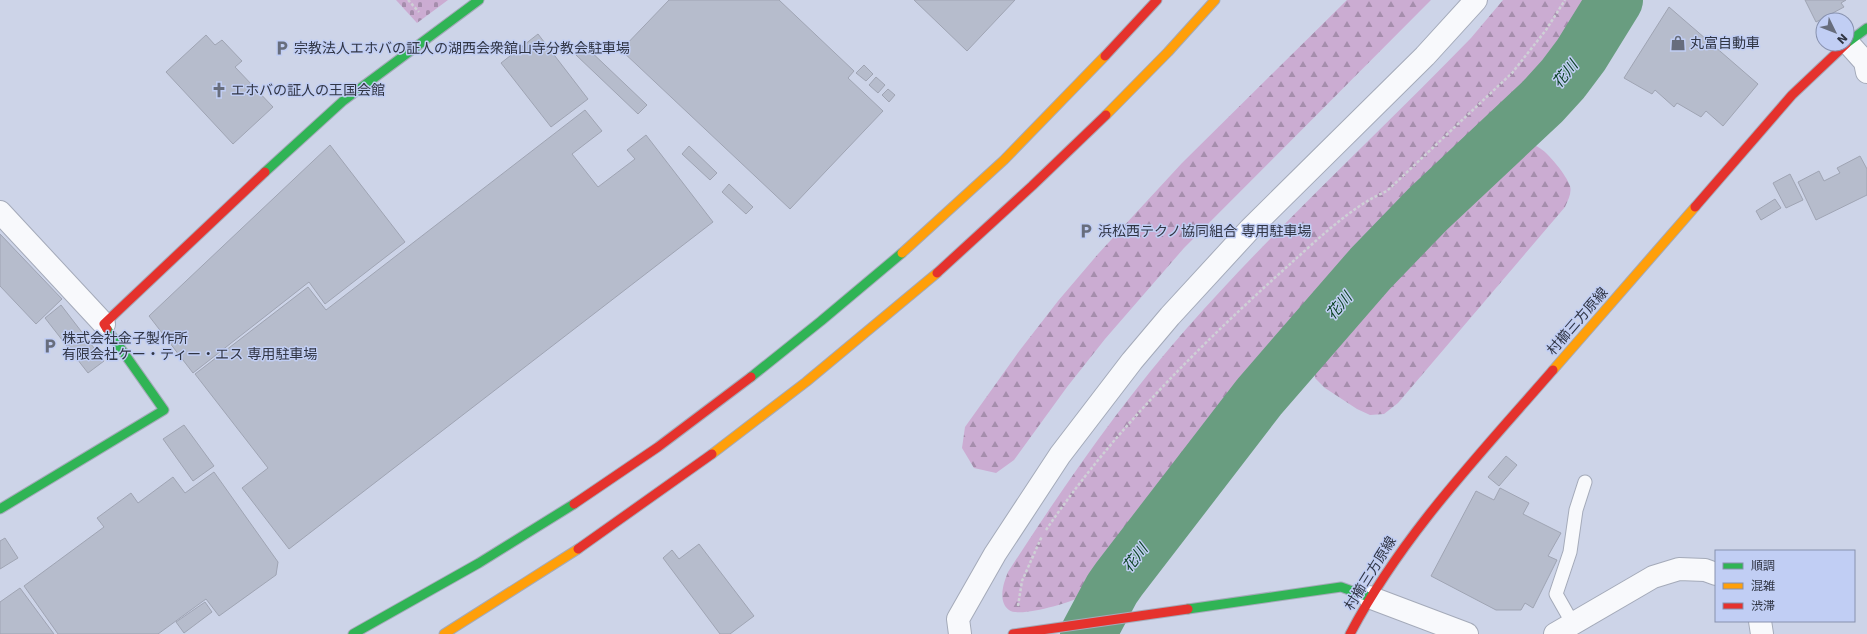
<svg xmlns="http://www.w3.org/2000/svg" width="1867" height="634" viewBox="0 0 1867 634" font-family="'DejaVu Sans','Noto Sans JP',sans-serif">
	<defs>
		<pattern id="forest-firs" width="22" height="20" patternUnits="userSpaceOnUse"><rect width="22" height="20" fill="#cbacd2"/><path d="M5 1l3.5 6h-7zM16 11l3.5 6h-7z" fill="#a58dac"/></pattern>
		<pattern id="cemetery-stones" width="16" height="16" patternUnits="userSpaceOnUse"><rect width="16" height="16" fill="#cbacd2"/><path d="M2 7V4a2 2 0 0 1 4 0v3zM10 15v-3a2 2 0 0 1 4 0v3z" fill="#a58dac"/></pattern>
	</defs>
	<rect width="100%" height="100%" fill="#cdd4e8"/>
	<g fill="url(#forest-firs)">
		<polygon points="1347,0 1431,0 1184,248 1105,339 1067,387 1014,460 996,473 974,468 962,448 965,427 1020,350 1058,301 1098,254 1182,163"/>
		<path d="M1503 0H1596L1568 45 1530 91 1388 227 1277 352 1247 387 1094 585C1090 589 1085 594 1080 597 1069 603 1019 618 1009 610 997 601 1004 582 1008 572 1063 487 1120 404 1187 328 1276 227 1377 135 1471 38Z"/>
		<path d="M1526 145C1529 145 1535 145 1538 147 1548 152 1567 176 1570 186 1572 193 1568 200 1565 207L1398 403 1384 414 1370 415 1357 409 1325 388 1315 378 1314 364 1321 350 1411 249 1440 220 1515 151Z"/>
	</g>
	<polygon fill="url(#cemetery-stones)" points="396,0 448,0 417,23"/>
	<g fill="none" stroke-linecap="round" stroke-linejoin="round">
		<polyline stroke="#699d80" stroke-width="56" points="1088,634 1112,589 1119,579 1259,397 1371,268 1428,209 1542,102 1563,79 1581,55 1615,0"/>
	</g>
	<g fill="#b6bccc" stroke="#9fa4b3">
		<polygon points="669,0 779,0 854,71 848,78 883,111 790,209 621,50"/>
		<polygon points="914,0 1015,0 967,51"/>
		<polygon points="1805,0 1846,0 1841,3 1844,7 1816,22"/>
		<polygon points="1669,7 1758,84 1723,126 1706,111 1701,117 1677,103 1674,107 1655,90 1652,94 1624,78"/>
		<polygon points="538,34 588,99 551,127 501,63"/>
		<polygon points="206,35 215,45 222,40 242,61 235,67 273,107 233,144 166,72"/>
		<polygon points="585,46 647,105 638,114 576,55"/>
		<polygon points="864,65 873,74 866,81 856,73"/>
		<polygon points="876,77 885,85 878,93 869,85"/>
		<polygon points="888,89 895,95 889,102 882,95"/>
		<polygon points="585,110 602,131 572,154 598,187 635,159 627,150 646,135 713,222 289,549 242,488 268,468 195,374 308,287 326,310"/>
		<polygon points="330,145 405,242 325,304 309,282 193,373 149,316"/>
		<polygon points="689,146 717,173 710,180 682,154"/>
		<polygon points="1860,156 1867,169 1867,195 1816,220 1798,182 1819,171 1824,181 1840,173 1837,168"/>
		<polygon points="1790,174 1803,200 1786,208 1773,183"/>
		<polygon points="729,184 753,207 746,214 722,192"/>
		<polygon points="1775,199 1781,208 1761,220 1756,211"/>
		<polygon points="0,234 62,299 36,324 0,286"/>
		<polygon points="61,305 104,361 88,373 45,318"/>
		<polygon points="184,425 214,466 193,481 163,439"/>
		<polygon points="1506,456 1517,465 1499,486 1488,477"/>
		<polygon points="214,472 278,562 276,575 219,616 206,599 158,634 58,634 24,586 104,527 97,518 131,493 138,503 173,477 185,493"/>
		<polygon points="1500,488 1529,503 1523,514 1561,533 1548,556 1557,560 1533,608 1525,603 1521,610 1496,610 1431,576 1476,491 1494,500"/>
		<polygon points="5,538 18,558 0,569 0,541"/>
		<polygon points="699,544 754,616 730,634 720,634 663,558 672,550 679,559"/>
		<polygon points="20,588 54,634 0,634 0,602"/>
		<polygon points="205,602 212,612 184,633 176,622"/>
	</g>
	<g fill="none" stroke-linecap="round" stroke-linejoin="round">
		<g stroke="#a4aab9" stroke-width="15">
			<polyline id="lane" points="1573,624 1556,594 1570,552 1576,510 1585,482"/>
		</g>
		<g stroke="#a4aab9" stroke-width="24">
			<g id="street">
				<polyline points="1848,43 1865,62 1867,72"/>
				<polyline points="0,212 104,324"/>
				<polyline points="1369,597 1467,634"/>
				<polyline points="1760,621 1762,634"/>
				<polyline points="960,634 958,619 995,554 1060,455 1132,361 1170,316 1250,229 1425,56 1476,0"/>
				<polyline points="1555,634 1653,577 1679,569 1705,570 1716,574"/>
			</g>
		</g>
		<g stroke="#a4aab9" stroke-width="11">
			<g id="fast">
				<polyline points="1847,43 1867,28"/>
				<polyline points="265,172 343,101 479,0"/>
				<polyline points="751,377 821,321 902,253"/>
				<polyline points="0,509 164,410 107,329"/>
				<polyline points="1188,609 1341,587 1369,597"/>
				<polyline points="353,634 479,563 574,504"/>
			</g>
		</g>
		<g stroke="#a4aab9" stroke-width="11">
			<g id="slow">
				<polyline points="1106,115 1168,52 1215,0"/>
				<polyline points="902,253 1004,160 1105,56"/>
				<polyline points="1553,370 1695,207"/>
				<polyline points="712,454 806,382 937,273"/>
				<polyline points="444,634 578,549"/>
			</g>
		</g>
		<g stroke="#a4aab9" stroke-width="11">
			<g id="jam">
				<polyline points="1105,56 1157,0"/>
				<polyline points="1695,207 1792,95 1846,44"/>
				<polyline points="937,273 1032,186 1106,115"/>
				<polyline points="107,329 104,324 265,172"/>
				<polyline points="574,504 658,447 751,377"/>
				<polyline points="578,549 712,454"/>
				<polyline points="1013,634 1188,609"/>
				<path d="M1350 634C1402 535 1480 454 1553 370"/>
			</g>
		</g>
		<g stroke="#ced0d6" stroke-width="2.5" stroke-dasharray="3 2" stroke-linecap="butt">
			<polyline points="408,0 419,12"/>
			<path d="M1046 530C1113 431 1200 345 1289 265 1317 240 1353 205 1387 191L1512 73 1546 30 1565 0"/>
			<polyline points="1018,606 1022,581 1042,536"/>
		</g>
		<use href="#lane" stroke="#f8f9fc" stroke-width="13"/>
		<use href="#street" stroke="#f8f9fc" stroke-width="22"/>
		<use href="#fast" stroke="#30b455" stroke-width="9"/>
		<use href="#slow" stroke="#ff9f0a" stroke-width="9"/>
		<use href="#jam" stroke="#e5322d" stroke-width="9"/>
	</g>
	<defs>
		<g id="shop-bare" transform="scale(1.2)"><path d="M-5-2.5h2.3a2.7 3.5 0 0 1 5.4 0H5L5.5 6h-11ZM-1.5-2.5h3a1.5 2.3 0 0 0-3 0Z" fill="#676d7d" stroke="#c1cef4" stroke-width="2.5" paint-order="stroke"/></g>
		<g id="parking-bare" transform="scale(1.2)"><path d="M-3.5-5.5H1a3.5 3.5 0 0 1 0 7H-1V5.5H-3.5ZM-1-3.4V-.6H.8a1.4 1.4 0 0 0 0-2.8Z" fill="#676d7d" stroke="#c1cef4" stroke-width="2.5" paint-order="stroke"/></g>
		<g id="church-bare" transform="scale(1.2)"><path d="M-1.2-6h2.4v3.5h3.3v2.4h-3.3V6h-2.4V-.1h-3.3v-2.4h3.3Z" fill="#676d7d" stroke="#c1cef4" stroke-width="2.5" paint-order="stroke"/></g>
	</defs>
	<g fill-rule="evenodd">
		<use href="#shop-bare" x="1678" y="43"/>
		<use href="#parking-bare" x="282" y="48"/>
		<use href="#church-bare" x="219" y="90"/>
		<use href="#parking-bare" x="1086" y="231"/>
		<use href="#parking-bare" x="50" y="346"/>
	</g>
	<g text-anchor="middle" stroke-width="3" stroke-linejoin="round" paint-order="stroke">
		<g font-size="14" fill="#303544" stroke="#c1cef4" text-anchor="start">
			<text x="1690" y="48">丸富自動車</text>
			<text x="294" y="53">宗教法人エホバの証人の湖西会衆舘山寺分教会駐車場</text>
			<text x="231" y="95">エホバの証人の王国会館</text>
			<text x="1098" y="236">浜松西テクノ協同組合 専用駐車場</text>
			<text x="62" y="343">株式会社金子製作所<tspan x="62" dy="16">有限会社ケー・ティー・エス 専用駐車場</tspan></text>
		</g>
		<g font-size="14" fill="#303544" stroke="#c1cef4">
			<text transform="translate(1577 321) rotate(-49)" y="5">村櫛三方原線</text>
			<text transform="translate(1370 573) rotate(-58)" y="5">村櫛三方原線</text>
		</g>
		<g font-size="15" font-style="italic" fill="#043d1c" stroke="#c1cef4">
			<text transform="translate(1565 74) rotate(-51)" y="5">花川</text>
			<text transform="translate(1339 306) rotate(-49)" y="5">花川</text>
			<text transform="translate(1135 558) rotate(-52)" y="5">花川</text>
		</g>
	</g>
	<rect x="1715" y="550" width="140" height="72" fill="#c1cef4" stroke="#8791ae"/>
	<rect x="1723" y="563" width="20" height="6" fill="#30b455" stroke="#8791ae"/>
	<text x="1751" y="570" font-size="12" fill="#303544">順調</text>
	<rect x="1723" y="583" width="20" height="6" fill="#ff9f0a" stroke="#8791ae"/>
	<text x="1751" y="590" font-size="12" fill="#303544">混雑</text>
	<rect x="1723" y="603" width="20" height="6" fill="#e5322d" stroke="#8791ae"/>
	<text x="1751" y="610" font-size="12" fill="#303544">渋滞</text>
	<g transform="translate(1835 32) rotate(133)"><circle r="19" fill="#c1cef4" stroke="#8791ae"/>
	<path d="M0-3L7 15L0 10L-7 15Z" fill="#676d7d"/>
	<text y="-6" font-size="11" font-weight="bold" text-anchor="middle" fill="#303544">N</text>
	</g>
</svg>
